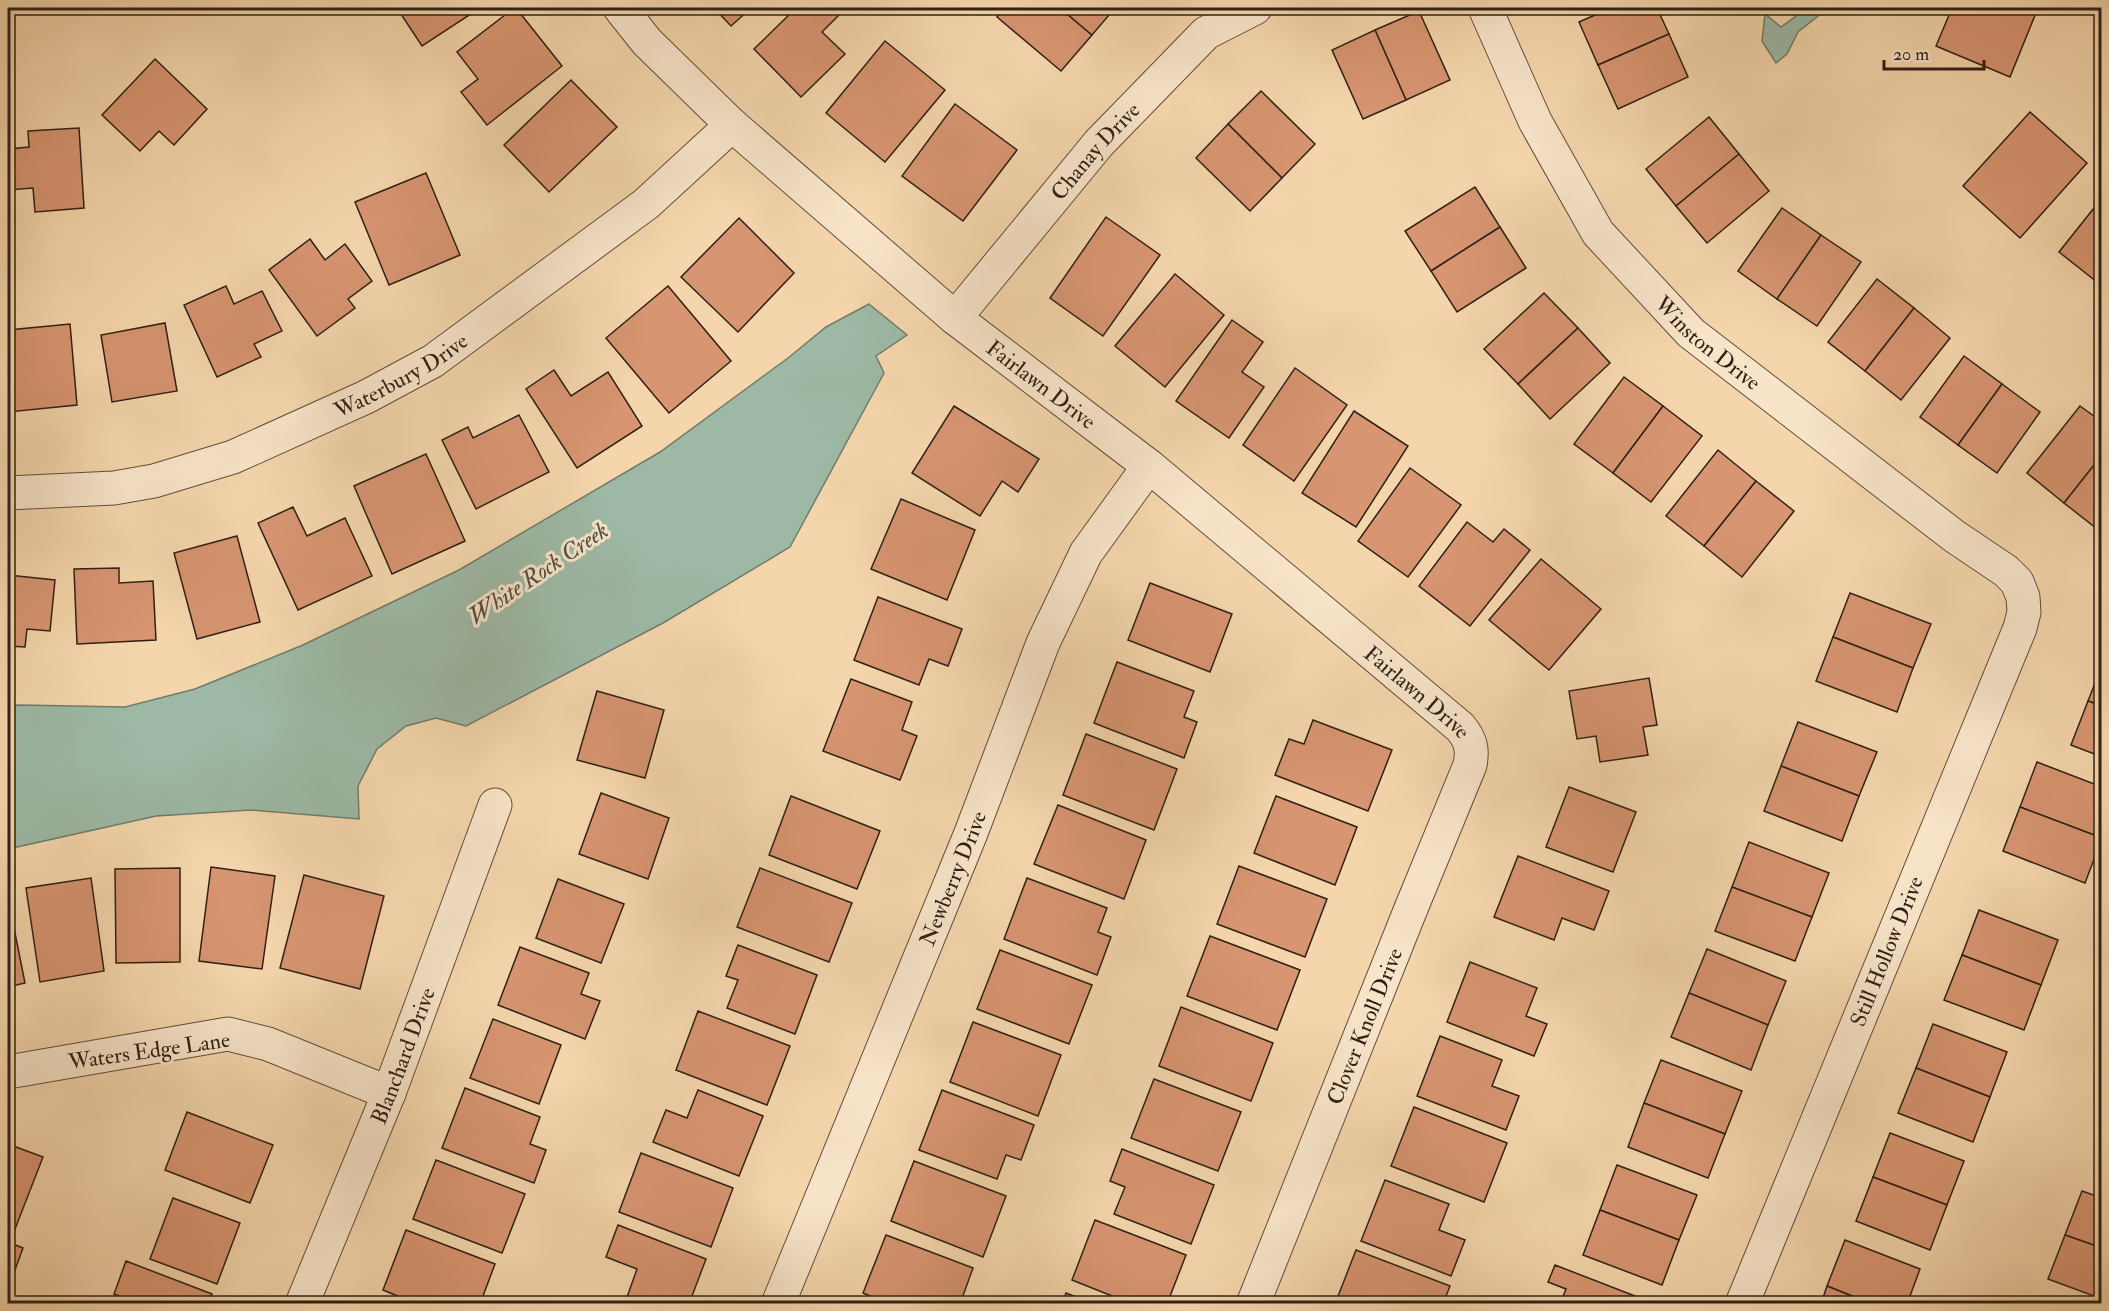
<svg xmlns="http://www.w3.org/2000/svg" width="2109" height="1311" viewBox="0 0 2109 1311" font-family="'IM FELL Double Pica',serif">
	<rect width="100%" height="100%" fill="#f5d6ac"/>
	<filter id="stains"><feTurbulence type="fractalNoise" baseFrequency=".00333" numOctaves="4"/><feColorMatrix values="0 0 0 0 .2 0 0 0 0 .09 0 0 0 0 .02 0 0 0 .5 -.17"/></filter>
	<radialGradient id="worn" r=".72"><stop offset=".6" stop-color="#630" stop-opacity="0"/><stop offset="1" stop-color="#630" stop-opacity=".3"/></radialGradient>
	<g fill="#9db9a6" stroke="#717c6c" stroke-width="1.5">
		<polygon points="1807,8 1828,8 1798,32 1787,54 1776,63 1762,41 1765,14 1781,27"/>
		<polygon points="869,304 907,335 876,356 884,373 790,547 663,623 466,726 436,718 406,726 377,749 358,786 359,819 251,810 156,816 8,849 8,706 20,705 125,707 195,689 303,645 459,570 660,452 788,358 826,327"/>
	</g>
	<g fill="#d79571" stroke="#2f2016" stroke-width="1.5">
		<polygon points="397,8 480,8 422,46"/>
		<polygon points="514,8 516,8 562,66 487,125 461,92 478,79 457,52"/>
		<polygon points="714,8 751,8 731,26"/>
		<polygon points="796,8 846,8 822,32 845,54 801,97 754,49"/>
		<polygon points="1005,8 1060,8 1092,35 1061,71 997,17"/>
		<polygon points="1060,8 1115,8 1092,35"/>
		<polygon points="1611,8 1657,8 1669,34 1598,65 1579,22"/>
		<polygon points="1952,8 2038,8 2010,77 1936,46"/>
		<polygon points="1419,11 1450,80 1406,100 1375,30"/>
		<polygon points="1375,30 1406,100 1363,119 1332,50"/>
		<polygon points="1669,34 1688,77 1618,109 1598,65"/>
		<polygon points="885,41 945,90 885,162 826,113"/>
		<polygon points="155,59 207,109 174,145 159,131 140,151 102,115"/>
		<polygon points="571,80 617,127 549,192 504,145"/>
		<polygon points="1261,91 1315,144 1282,178 1228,124"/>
		<polygon points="955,104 1017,150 963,221 902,176"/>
		<polygon points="2030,112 2087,163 2020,238 1963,186"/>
		<polygon points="1709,117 1739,154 1676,206 1646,169"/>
		<polygon points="1228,124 1282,178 1250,211 1196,158"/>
		<polygon points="79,128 84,208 35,212 33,188 8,190 8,149 29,147 28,131"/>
		<polygon points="1739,154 1769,191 1707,243 1676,206"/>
		<polygon points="426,173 460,255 389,285 355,202"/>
		<polygon points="1475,187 1500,227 1431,271 1405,231"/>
		<polygon points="2102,198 2102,286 2059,252"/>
		<polygon points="1782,208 1821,235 1777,299 1738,271"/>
		<polygon points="1106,217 1160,255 1103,336 1050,298"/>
		<polygon points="739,218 794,273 738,332 681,277"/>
		<polygon points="1500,227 1526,268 1457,312 1431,271"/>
		<polygon points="1821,235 1861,262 1817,326 1777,299"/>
		<polygon points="310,239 325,260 345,244 372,281 348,299 355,308 317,336 269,270"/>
		<polygon points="1175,274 1224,315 1165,387 1115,346"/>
		<polygon points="1877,279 1914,308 1865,371 1828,342"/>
		<polygon points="226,286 234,304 262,291 282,331 254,344 261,357 217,377 184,305"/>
		<polygon points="668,286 731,361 669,413 606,338"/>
		<polygon points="1544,293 1578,328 1518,384 1484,349"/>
		<polygon points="1914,308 1950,338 1901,400 1865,371"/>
		<polygon points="1232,320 1263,342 1242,372 1264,387 1229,438 1176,401"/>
		<polygon points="165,323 177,391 112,402 101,335"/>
		<polygon points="70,324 77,405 8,412 8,330"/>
		<polygon points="1578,328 1610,363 1550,419 1518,384"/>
		<polygon points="1964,356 2002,384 1958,445 1920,417"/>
		<polygon points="1295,368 1347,405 1294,481 1243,445"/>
		<polygon points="554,370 571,396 608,372 642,426 577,468 526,389"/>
		<polygon points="1624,377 1663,406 1613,473 1574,444"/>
		<polygon points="2002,384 2040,412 1997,473 1958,445"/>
		<polygon points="954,406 1039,459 1018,492 1002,481 980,516 912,473"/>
		<polygon points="1663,406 1702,436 1651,502 1613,473"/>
		<polygon points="2080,406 2102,422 2102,455 2064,503 2027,473"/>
		<polygon points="1354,411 1408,446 1356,527 1302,493"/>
		<polygon points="519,415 549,472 476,509 442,440 468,427 473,438"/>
		<polygon points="1718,450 1756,481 1704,546 1666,516"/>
		<polygon points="426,454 465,541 392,574 354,486"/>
		<polygon points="2102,455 2102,532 2101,532 2064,503"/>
		<polygon points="1410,468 1461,505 1408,577 1358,541"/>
		<polygon points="1756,481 1794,511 1742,577 1704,546"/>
		<polygon points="901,499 975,530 947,600 871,569"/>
		<polygon points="293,507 307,536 345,518 372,576 298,610 258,523"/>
		<polygon points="1467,522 1493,542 1504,529 1530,550 1470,626 1419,586"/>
		<polygon points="237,536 260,622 197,639 174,553"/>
		<polygon points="1541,559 1601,609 1549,670 1489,620"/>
		<polygon points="119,568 119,583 153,581 156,640 77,644 74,569"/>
		<polygon points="8,575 55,580 50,631 27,629 25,647 8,646"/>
		<polygon points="1150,583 1232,614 1210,672 1128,640"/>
		<polygon points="1850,593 1931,624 1913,668 1833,637"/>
		<polygon points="878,597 962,629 948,666 929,659 919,685 854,660"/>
		<polygon points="1833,637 1913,668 1897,712 1816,681"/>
		<polygon points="1117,662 1194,691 1184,717 1197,722 1184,758 1094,723"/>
		<polygon points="2102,665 2102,706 2088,701"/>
		<polygon points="1649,678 1657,725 1643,727 1648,755 1600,762 1596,736 1577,739 1569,691"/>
		<polygon points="851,679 912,702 902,730 917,736 900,780 823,751"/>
		<polygon points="597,691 664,710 645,778 577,760"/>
		<polygon points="2088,701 2102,706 2102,757 2071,745"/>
		<polygon points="1313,720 1392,750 1368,811 1275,775 1289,739 1304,744"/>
		<polygon points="1798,722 1877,752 1859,796 1781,766"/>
		<polygon points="1086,734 1177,769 1154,830 1063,795"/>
		<polygon points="2037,762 2102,787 2102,838 2020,807"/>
		<polygon points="1781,766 1859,796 1842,841 1764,811"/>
		<polygon points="1569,787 1636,812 1613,872 1546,847"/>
		<polygon points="601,793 669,818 648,879 579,854"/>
		<polygon points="791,796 880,831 857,889 769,855"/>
		<polygon points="1276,796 1357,827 1335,885 1254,853"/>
		<polygon points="1058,805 1146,840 1124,899 1034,864"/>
		<polygon points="2020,807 2102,838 2085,883 2003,851"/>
		<polygon points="1749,842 1829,873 1812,917 1732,887"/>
		<polygon points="1518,856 1609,891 1594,930 1562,918 1554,940 1494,917"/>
		<polygon points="1239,866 1327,899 1305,957 1217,924"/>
		<polygon points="211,867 275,876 262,969 199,961"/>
		<polygon points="180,868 180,962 116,963 115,869"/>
		<polygon points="760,868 852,903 829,962 737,927"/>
		<polygon points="304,875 384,896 360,989 280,968"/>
		<polygon points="91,878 104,971 40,982 26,888"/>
		<polygon points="1027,878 1107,908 1098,932 1111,937 1097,975 1004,939"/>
		<polygon points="558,879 624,904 601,963 536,938"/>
		<polygon points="1732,887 1812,917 1795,961 1715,931"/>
		<polygon points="8,898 25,983 8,987"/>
		<polygon points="1979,910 2058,940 2041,985 1962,955"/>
		<polygon points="1210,936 1300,970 1277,1030 1187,996"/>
		<polygon points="738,945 817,975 795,1034 727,1008 738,980 726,976"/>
		<polygon points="520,947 589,973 581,994 600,1001 585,1039 498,1005"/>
		<polygon points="1707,949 1786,981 1768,1025 1689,993"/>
		<polygon points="1000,950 1092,985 1069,1044 977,1009"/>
		<polygon points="1962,955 2041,985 2024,1030 1944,1000"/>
		<polygon points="1470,962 1537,988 1526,1016 1547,1024 1534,1056 1447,1022"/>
		<polygon points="1689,993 1768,1025 1751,1070 1671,1037"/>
		<polygon points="1181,1007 1273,1043 1251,1101 1159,1066"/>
		<polygon points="698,1011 790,1046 767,1105 676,1070"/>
		<polygon points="493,1019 561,1045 539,1104 470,1078"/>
		<polygon points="973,1022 1061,1055 1038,1116 950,1082"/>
		<polygon points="1933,1024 2007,1052 1990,1097 1916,1068"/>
		<polygon points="1440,1036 1502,1060 1492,1086 1519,1096 1506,1130 1417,1096"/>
		<polygon points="1661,1060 1742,1091 1725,1134 1644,1103"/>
		<polygon points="1916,1068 1990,1097 1973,1142 1898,1113"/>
		<polygon points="1154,1079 1241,1112 1218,1171 1131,1138"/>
		<polygon points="465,1088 540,1117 530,1144 546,1150 534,1183 442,1148"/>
		<polygon points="698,1090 763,1116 739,1176 653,1142 666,1110 687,1118"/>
		<polygon points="942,1090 1034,1125 1021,1160 1006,1155 997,1179 919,1150"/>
		<polygon points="1644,1103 1725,1134 1708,1178 1628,1147"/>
		<polygon points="1414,1107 1507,1143 1484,1202 1391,1166"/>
		<polygon points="187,1112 273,1145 250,1203 165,1170"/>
		<polygon points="1890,1133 1964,1161 1947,1205 1873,1177"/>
		<polygon points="8,1144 43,1157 15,1229 8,1226"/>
		<polygon points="1122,1149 1214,1185 1191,1244 1114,1214 1125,1187 1110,1181"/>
		<polygon points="2102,1149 2102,1173 2094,1170"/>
		<polygon points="641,1153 733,1188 711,1247 619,1212"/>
		<polygon points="436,1160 525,1194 502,1253 413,1219"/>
		<polygon points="914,1161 1006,1196 983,1257 891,1221"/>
		<polygon points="1617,1165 1697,1195 1679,1240 1600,1210"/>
		<polygon points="1873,1177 1947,1205 1930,1250 1856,1221"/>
		<polygon points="1385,1180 1449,1204 1439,1230 1465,1240 1451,1276 1361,1241"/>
		<polygon points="2082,1191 2102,1198 2102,1248 2065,1235"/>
		<polygon points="173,1198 240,1223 217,1284 150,1259"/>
		<polygon points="1600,1210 1679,1240 1662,1285 1583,1255"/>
		<polygon points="1095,1220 1186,1255 1167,1304 1132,1304 1072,1280"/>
		<polygon points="618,1225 706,1259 689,1304 635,1304 626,1300 637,1269 606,1257"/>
		<polygon points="406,1230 495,1264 480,1304 417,1304 383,1290"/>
		<polygon points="886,1235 973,1268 960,1304 889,1304 863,1293"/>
		<polygon points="2065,1235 2102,1248 2102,1299 2048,1279"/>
		<polygon points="1845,1240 1920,1269 1907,1304 1872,1304 1827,1286"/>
		<polygon points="8,1242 23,1248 8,1289"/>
		<polygon points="1356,1250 1450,1286 1443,1304 1335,1304"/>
		<polygon points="126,1261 212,1294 208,1304 130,1304 131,1301 114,1294"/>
		<polygon points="1555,1265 1653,1303 1560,1304 1566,1289 1548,1282"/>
		<polygon points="1827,1286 1872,1304 1821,1304"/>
		<polygon points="1066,1293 1094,1304 1062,1304"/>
	</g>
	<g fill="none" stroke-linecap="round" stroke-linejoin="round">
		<g stroke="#604e3c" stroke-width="35">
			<g id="street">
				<path id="s1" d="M620 8 647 42 732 125 955 318 1149 466 1460 727C1471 740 1473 749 1470 765L1410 911 1253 1304"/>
				<path id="s2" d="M1485 8 1535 121 1598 233 1691 333 1954 536 2006 571 2017 582 2023 597 2024 612 2020 628 1742 1304"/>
				<path id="s3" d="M955 318 1099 143 1206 33 1255 8"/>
				<path id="s4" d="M8 493 114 488 154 481 233 457 366 397 433 361 646 204 732 125"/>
				<polyline points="8,1072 228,1034 268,1044 389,1093"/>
				<path id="s5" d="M302 1304 389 1093 495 805"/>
				<path id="s6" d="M778 1304 971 833 1043 643 1086 553 1149 466"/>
			</g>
		</g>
		<use href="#street" stroke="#f8e4c9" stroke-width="33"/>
	</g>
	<g text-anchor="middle" stroke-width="6" stroke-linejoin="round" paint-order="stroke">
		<g font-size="22" fill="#2f2016" stroke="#f8e4c9">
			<text dy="8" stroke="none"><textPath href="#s3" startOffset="218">Chanay Drive</textPath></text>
			<text dy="8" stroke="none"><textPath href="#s2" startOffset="408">Winston Drive</textPath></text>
			<text dy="8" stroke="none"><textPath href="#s4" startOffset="416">Waterbury Drive</textPath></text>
			<text dy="8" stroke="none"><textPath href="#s1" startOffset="566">Fairlawn Drive</textPath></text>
			<text dy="8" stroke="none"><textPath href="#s1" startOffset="1052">Fairlawn Drive</textPath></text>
			<text dy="8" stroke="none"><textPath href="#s6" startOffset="460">Newberry Drive</textPath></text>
			<text transform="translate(1886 951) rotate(-68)" y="8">Still Hollow Drive</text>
			<text transform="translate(1364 1026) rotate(-68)" y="8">Clover Knoll Drive</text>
			<text transform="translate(149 1050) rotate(-8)" y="8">Waters Edge Lane</text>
			<text dy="8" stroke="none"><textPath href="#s5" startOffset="268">Blanchard Drive</textPath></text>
		</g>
		<g font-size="24" font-style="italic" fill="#504e41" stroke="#f8e4c9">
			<text transform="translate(538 573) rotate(-34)" y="8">White Rock Creek</text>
		</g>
	</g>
	<rect width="2109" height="1311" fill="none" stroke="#f5d6ac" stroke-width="30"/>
	<rect x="9" y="9" width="2091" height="1293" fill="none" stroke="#2f2016" stroke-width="3"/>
	<rect x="15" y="15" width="2079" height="1281" fill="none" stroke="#2f2016" stroke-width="1.5"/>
	<path d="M1884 60v9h100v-9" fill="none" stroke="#2f2016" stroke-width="3"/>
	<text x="1893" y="60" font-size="18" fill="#2f2016" stroke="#f8e4c9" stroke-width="4.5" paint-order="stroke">20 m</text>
	<rect width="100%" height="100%" filter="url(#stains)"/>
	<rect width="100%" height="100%" fill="url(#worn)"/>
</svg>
